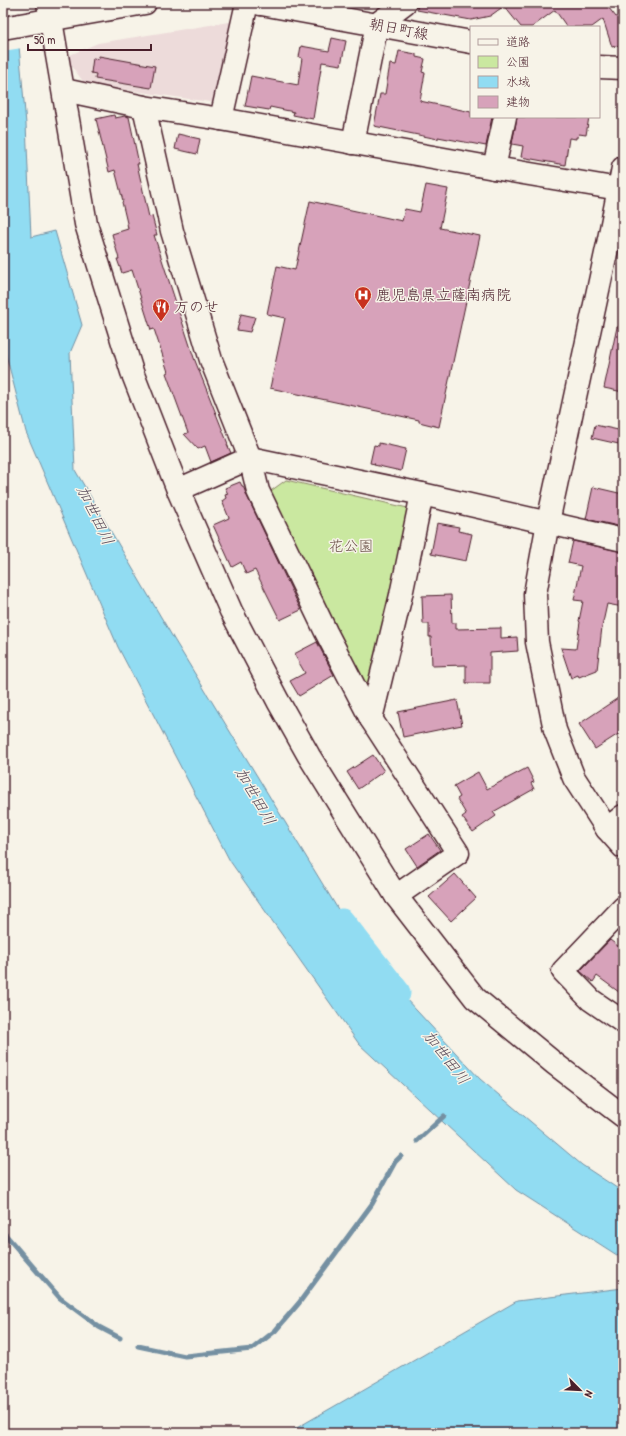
<svg xmlns="http://www.w3.org/2000/svg" width="626" height="1436" viewBox="0 0 626 1436" font-family="'Patrick Hand','Klee One',sans-serif">
	<rect width="100%" height="100%" fill="#f7f3e8"/>
	<filter id="ink" filterUnits="userSpaceOnUse"><feTurbulence type="fractalNoise" baseFrequency=".025" numOctaves="2"/><feDisplacementMap in="SourceGraphic" scale="8" xChannelSelector="R" yChannelSelector="G"/><feConvolveMatrix kernelMatrix="1 2 1 2 8 2 1 2 1" color-interpolation-filters="sRGB"/></filter>
	<g filter="url(#ink)">
		<polygon fill="#eddbda" points="235,21 217,103 85,84 65,57 98,43"/>
		<polygon fill="#cae8a0" stroke="#8a8466" points="286,480 412,509 372,686 365,687 268,493"/>
		<g fill="#91dcf2" stroke="#7590a2">
			<polygon points="3,20 18,35 26,124 31,237 55,231 82,325 70,353 75,470 175,641 367,957 480,1079 582,1165 623,1192 623,1259 516,1190 359,1044 230,861 118,647 26,432 3,343"/>
			<polygon points="623,1288 623,1433 288,1433 517,1301"/>
		</g>
		<polygon fill="#f7f3e8" points="3,18 20,35 22,48 3,51"/>
		<g fill="none" stroke-linecap="round" stroke-linejoin="round">
			<g stroke="#7590a2" stroke-width="5">
				<polyline points="417,1141 444,1116"/>
				<polyline points="3,1232 60,1298 99,1327 120,1338"/>
				<polyline points="138,1346 185,1356 252,1349 275,1331 299,1303 372,1204 395,1162 401,1156"/>
			</g>
			<polyline stroke="#91dcf2" stroke-width="29" points="341,923 396,993"/>
		</g>
		<g fill="#d7a2ba" stroke="#4a1f2b">
			<polygon points="418,3 605,3 616,17 623,14 623,44 612,47 603,19 592,27 567,27 555,10 532,27 521,27 504,6 490,16 471,20 417,10"/>
			<polygon points="332,38 346,41 341,65 322,62 313,119 293,115 294,112 270,107 269,110 245,106 251,76 298,85 302,58 299,57 301,46 329,51"/>
			<polygon points="399,51 416,54 416,57 425,59 422,72 425,73 420,101 471,112 471,117 492,117 486,146 438,137 438,139 374,126 380,94 385,94 390,64 396,65"/>
			<polygon points="99,56 155,66 151,88 95,79 96,74 91,73 93,58 99,59"/>
			<polygon points="114,115 115,118 125,116 129,117 139,164 137,164 149,217 152,216 157,235 154,235 194,358 228,444 227,444 231,453 211,462 205,446 198,449 184,434 188,433 166,373 168,372 154,329 151,330 132,270 122,273 117,259 119,259 112,234 128,229 127,223 122,202 123,201 115,170 109,172 96,119"/>
			<polygon points="517,117 589,117 586,135 579,134 578,137 576,137 576,139 569,138 565,165 521,157 523,146 512,144"/>
			<polygon points="178,134 200,139 197,154 175,149"/>
			<polygon points="426,185 448,189 440,228 480,236 439,427 419,422 419,420 270,388 285,318 267,314 277,266 295,270 310,201 402,221 405,209 420,212"/>
			<polygon points="241,314 255,317 250,332 237,330"/>
			<polygon points="617,327 623,327 623,392 604,388"/>
			<polygon points="595,425 623,431 623,445 592,438"/>
			<polygon points="379,443 406,449 401,471 374,465 375,464 370,463 374,445 379,446"/>
			<polygon points="240,482 242,486 243,486 247,496 301,610 280,620 255,570 246,574 241,562 232,567 213,525 229,518 222,501 226,498 225,495 228,494 225,488"/>
			<polygon points="593,487 623,494 623,527 586,519"/>
			<polygon points="437,523 459,527 458,531 472,534 466,561 431,554"/>
			<polygon points="573,541 623,552 623,607 607,604 602,627 597,670 579,677 578,675 571,678 561,648 576,649 580,622 579,621 583,601 574,600 581,566 568,563"/>
			<polygon points="451,595 452,623 456,623 456,629 501,628 501,638 517,637 518,651 490,653 490,683 466,683 466,665 432,666 431,637 429,637 429,624 423,624 422,596"/>
			<polygon points="317,642 334,675 299,696 290,681 305,673 294,654"/>
			<polygon points="618,698 623,706 623,731 595,749 579,724"/>
			<polygon points="457,700 462,725 403,737 398,712"/>
			<polygon points="373,755 384,771 358,789 347,772"/>
			<polygon points="527,768 534,782 531,783 534,789 493,812 496,816 473,832 462,817 466,814 457,799 460,797 454,786 478,772 487,789"/>
			<polygon points="429,834 440,850 417,866 406,849"/>
			<polygon points="455,874 476,898 451,921 429,897"/>
			<polygon points="610,940 623,950 623,995 597,976 593,982 580,971"/>
		</g>
		<g fill="none" stroke-linecap="round" stroke-linejoin="round">
			<g stroke="#4a1f2b" stroke-width="25">
				<g id="minor">
					<polyline points="48,3 86,224 132,372 178,490 231,611 278,701 309,756 396,896 475,998 555,1064 623,1116"/>
					<polyline points="256,3 471,42"/>
					<polyline points="599,67 623,68"/>
					<polyline points="64,90 144,107 221,119 494,168 619,189"/>
					<polyline points="144,107 172,231 211,360 250,458 258,491 326,632 371,719 458,853 396,896"/>
					<polyline points="221,119 247,3"/>
					<polyline points="353,143 377,24 405,3"/>
					<polyline points="494,168 505,117"/>
					<polyline points="623,168 608,244 548,522 535,594 537,642 555,730 574,778 607,829 623,847"/>
					<polyline points="178,490 250,458 422,494 623,540"/>
					<polyline points="371,719 401,595 422,494"/>
					<polyline points="607,829 623,816"/>
					<polyline points="623,908 563,971 591,1000 623,1022"/>
				</g>
			</g>
			<g stroke="#4a1f2b" stroke-width="25">
				<g id="major">
					<polyline points="261,3 261,4"/>
					<polyline points="3,28 145,3"/>
				</g>
			</g>
			<use href="#minor" stroke="#f7f3e8" stroke-width="22"/>
			<use href="#major" stroke="#f7f3e8" stroke-width="22"/>
		</g>
	</g>
	<defs>
		<g id="hospital-pin" transform="scale(0.9)"><path d="M0 17L-7.5 6A9.5 9.5 0 1 1 7.5 6Z" fill="#c8321e" stroke="#f7f3e8"/><path d="M-5-5h3v3.5h4V-5h3V5h-3V1.5h-4V5h-3Z" fill="#fff"/></g>
		<g id="restaurant-pin" transform="scale(0.9)"><path d="M0 17L-7.5 6A9.5 9.5 0 1 1 7.5 6Z" fill="#c8321e" stroke="#f7f3e8"/><path d="M-5-6h1v4h1v-4h1v4h1v-4h1v5L-1.5 .5V6h-2V.5L-5-1ZM5-6V6H3V1.5H1.5Q1.5-4 5-6Z" fill="#fff"/></g>
	</defs>
	<g fill-rule="evenodd">
		<use href="#hospital-pin" x="363" y="295"/>
		<use href="#restaurant-pin" x="161" y="307"/>
	</g>
	<g text-anchor="middle" stroke-width="3" stroke-linejoin="round" paint-order="stroke">
		<g font-size="15" fill="#4a1f2b" stroke="#f7f3e8">
			<text transform="translate(399 29) rotate(11)" y="5">朝日町線</text>
		</g>
		<g font-size="15" fill="#4a1f2b" stroke="#f7f3e8" text-anchor="start">
			<text x="376" y="300">鹿児島県立薩南病院</text>
			<text x="174" y="312">万のせ</text>
		</g>
		<g font-size="15" fill="#6a5148" stroke="#f7f3e8">
			<text x="351" y="551">花公園</text>
		</g>
		<g font-size="16" font-style="italic" fill="#5c4e5d" stroke="#f7f3e8">
			<text transform="translate(96 515) rotate(64)" y="6">加世田川</text>
			<text transform="translate(256 796) rotate(60)" y="6">加世田川</text>
			<text transform="translate(447 1057) rotate(52)" y="6">加世田川</text>
		</g>
	</g>
	<rect width="626" height="1436" fill="none" stroke="#f7f3e8" stroke-width="16"/>
	<rect x="8" y="8" width="610" height="1420" fill="none" stroke="#4a1f2b" stroke-width="1.5" filter="url(#ink)"/>
	<rect x="470" y="26" width="130" height="92" fill="#f7f3e8" stroke="#b29e9c"/>
	<rect x="478" y="39" width="20" height="6" fill="#f7f3e8" stroke="#b29e9c"/>
	<text x="506" y="46" font-size="12" fill="#4a1f2b">道路</text>
	<rect x="478" y="56" width="20" height="12" fill="#cae8a0" stroke="#b29e9c"/>
	<text x="506" y="66" font-size="12" fill="#4a1f2b">公園</text>
	<rect x="478" y="76" width="20" height="12" fill="#91dcf2" stroke="#b29e9c"/>
	<text x="506" y="86" font-size="12" fill="#4a1f2b">水域</text>
	<rect x="478" y="96" width="20" height="12" fill="#d7a2ba" stroke="#b29e9c"/>
	<text x="506" y="106" font-size="12" fill="#4a1f2b">建物</text>
	<g transform="translate(580 1390) rotate(114)" stroke="#f7f3e8" stroke-width="3" paint-order="stroke">
	<path d="M0-3L7 15L0 10L-7 15Z" fill="#4a1f2b"/>
	<text y="-6" font-size="11" font-weight="bold" text-anchor="middle" fill="#4a1f2b">N</text>
	</g>
	<path d="M28 44v6h123v-6" fill="none" stroke="#4a1f2b" stroke-width="2"/>
	<text x="34" y="44" font-size="12" fill="#4a1f2b" stroke="#f7f3e8" stroke-width="3" paint-order="stroke">50 m</text>
</svg>
